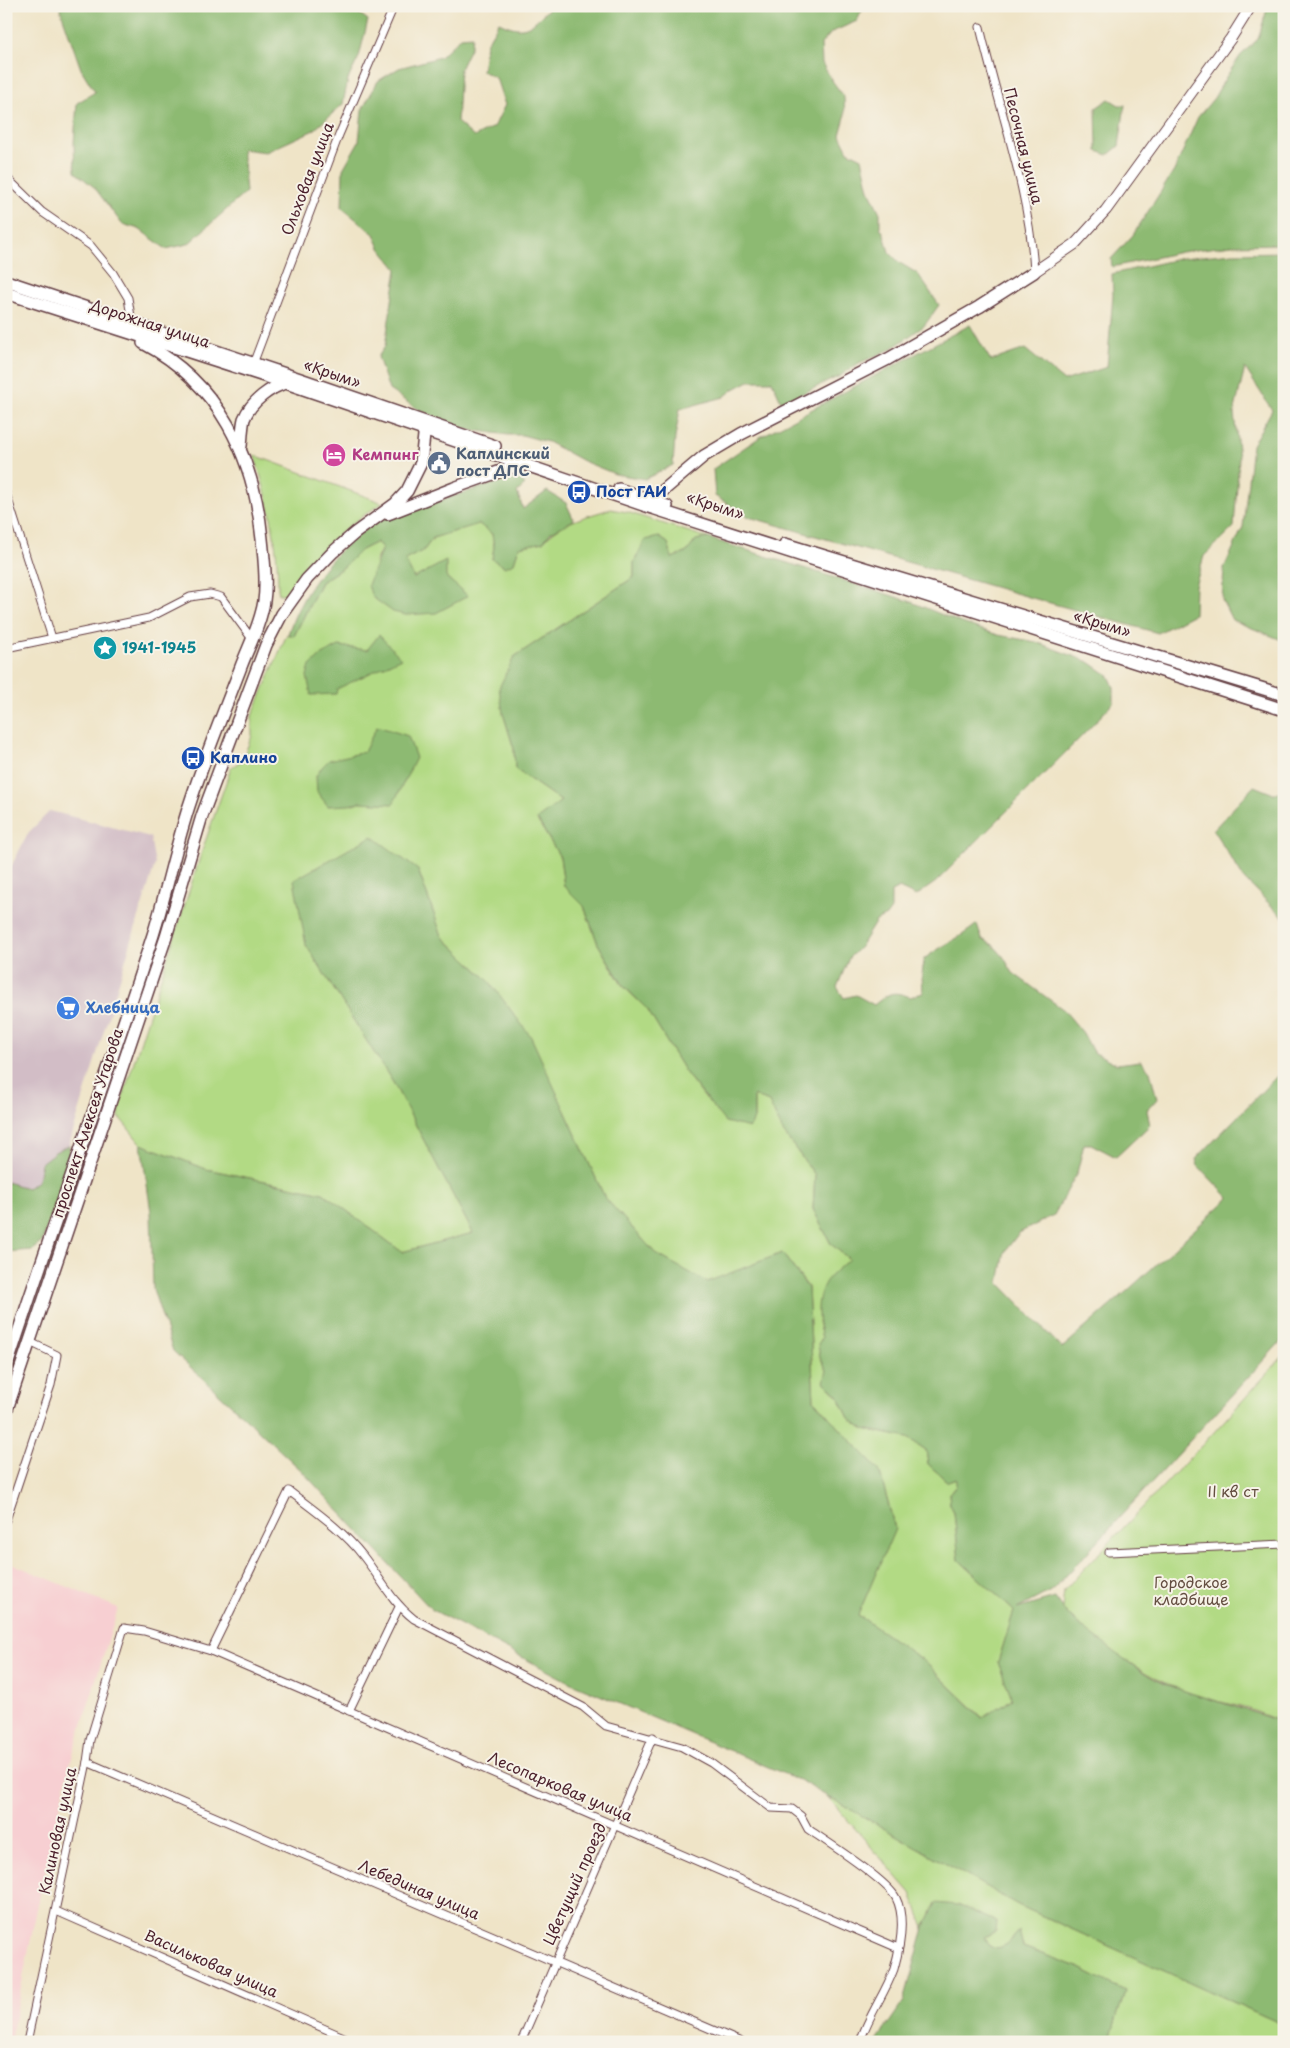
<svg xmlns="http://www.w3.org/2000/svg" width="1290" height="2048" viewBox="0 0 1290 2048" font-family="'Playpen Sans',sans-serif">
	<rect width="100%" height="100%" fill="#f7f3e8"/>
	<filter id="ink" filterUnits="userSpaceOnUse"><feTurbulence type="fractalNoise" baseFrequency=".02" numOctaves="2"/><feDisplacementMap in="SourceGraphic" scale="10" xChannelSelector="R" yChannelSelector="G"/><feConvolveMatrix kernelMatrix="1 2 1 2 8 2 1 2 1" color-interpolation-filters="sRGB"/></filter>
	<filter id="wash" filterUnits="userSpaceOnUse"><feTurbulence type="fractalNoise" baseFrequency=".0096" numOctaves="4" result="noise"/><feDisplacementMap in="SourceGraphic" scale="20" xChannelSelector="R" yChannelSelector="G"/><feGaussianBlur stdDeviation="1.12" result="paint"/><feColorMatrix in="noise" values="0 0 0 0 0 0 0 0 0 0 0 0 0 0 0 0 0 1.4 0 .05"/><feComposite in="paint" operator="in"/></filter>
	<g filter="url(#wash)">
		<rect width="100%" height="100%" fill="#efe4c7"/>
		<polygon fill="#f7cfd2" points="6,1561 118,1608 70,1764 39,1899 10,2042 6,2042"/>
		<polygon fill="#d2bdc6" points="50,811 150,837 155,864 69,1145 55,1152 38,1181 27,1188 6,1182 6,876 29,832"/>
		<g fill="#b2da84" stroke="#7e7c58">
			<path d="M254 455 383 503C343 526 311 558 285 594H279L278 589C278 542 269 499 254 455Z"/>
			<path d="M610 509 627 512 708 538 696 540 687 552 672 558 668 543 659 537 634 562V577L514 657 503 713 514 749 515 769 561 801 537 820 560 857 564 886 584 906 598 944 622 985 647 1009 685 1072 705 1098 754 1119V1096L769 1102 783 1132 815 1175 813 1209 831 1244 849 1259 827 1280 818 1322 822 1338 820 1357 827 1370 831 1389 838 1395 849 1418 864 1429 908 1438 926 1450 928 1464 948 1482 956 1479 957 1487 949 1493 950 1504 954 1512 959 1560 1014 1611 998 1662 1012 1699 983 1718 923 1660 858 1615 895 1528 879 1470 814 1401 808 1287 782 1253 707 1283 656 1254 605 1198 565 1111 489 981 442 936 418 870 306 945 394 1084 473 1233 402 1252 323 1193 206 1169 141 1144 119 1117 120 1105 205 842 231 768 242 760 252 736V716L287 634 294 636 321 582 345 566 361 550 377 542 382 548 375 562 406 615 467 596 446 577 414 578 405 560 424 550 433 538 479 523 492 534 494 547 492 559 514 563 519 547 543 542C559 522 586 517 610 509Z"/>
			<polygon points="154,951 156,951 6,1397 6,1384"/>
			<path d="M1284 1355V1723C1272 1718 1260 1713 1248 1709 1219 1701 1188 1695 1161 1681 1126 1663 1090 1637 1062 1609L1064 1590 1205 1442Z"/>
			<path d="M826 1795 1018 1905 1284 2025V2042H1109L1125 1991 1080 1968 1023 1947 1019 1931C1011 1941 1003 1952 989 1946L984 1937 996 1931 936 1903 924 1928 911 1893Z"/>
		</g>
		<g fill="#8dba72" stroke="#6c6c4e">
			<polygon points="59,6 349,6 368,20 359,57 348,79 343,104 314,130 266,152 242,149 246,192 188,244 166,249 139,229 122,224 94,187 75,172 74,143 77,103 95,92 81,69"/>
			<path d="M552 6H864L857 21 832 32 821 44 822 63 831 79 844 97 845 117 840 135 848 151 862 158 869 190 880 213V227L884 234 889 252 900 263 918 274 939 305 924 326 891 349 859 363 840 376 782 403 772 381H749L734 389 724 397 680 409 675 438 673 465 645 479 615 474 583 461 548 442 522 435H508L465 429 419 410 389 390 378 357 385 346 397 269 380 248 374 234 342 208 343 169 359 141 362 110 378 81 399 68 440 57 461 37 472 36 471 46 460 69 457 122 474 137 494 127 505 105 496 78 482 71 486 44 499 22C528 36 531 24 552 6Z"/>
			<polygon points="1268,6 1284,6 1284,244 1232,245 1181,252 1112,267 1111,259 1133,235 1174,171 1198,117 1214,98 1226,77 1241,55 1258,39"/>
			<polygon points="1109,99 1119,105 1125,105 1119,146 1108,155 1097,151 1096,108"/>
			<polygon points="1284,252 1284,641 1232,620 1222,600 1224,568 1243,527 1252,445 1272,410 1245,368 1234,413 1239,458 1234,527 1204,556 1195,586 1194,614 1158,633 1043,601 749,517 715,496 713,469 760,437 970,325 991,361 1025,349 1064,381 1107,367 1113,295 1112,274 1182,258 1233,253"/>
			<path d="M517 477 525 485 517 492 523 509 547 491 566 503 574 520 551 532 543 542 519 547 514 563 505 567 492 559 494 547 492 534 479 524 433 538 424 550 405 560 414 578 446 561V577L468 596 436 613 406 615 393 612 372 597 368 585 382 548 377 542 361 550 345 566 321 582 294 636 288 634C303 587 341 540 386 517 395 513 406 513 415 509 449 497 482 487 517 477Z"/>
			<path d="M659 537 668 543 672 558 687 552 696 540 708 538 909 601 962 623 998 635 1036 642 1089 662 1109 676 1114 687V702L1084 734 936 882 916 896 899 888 891 892V909L886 916 876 921 860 947 849 958 837 987 844 998 856 995 874 1005C889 993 892 990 910 997L923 993 922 975 924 959C942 945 959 939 977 924L982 939 993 945 1003 956 1013 973 1064 1010 1083 1033 1093 1052 1117 1064 1141 1061 1150 1071 1157 1099 1147 1110 1150 1125 1116 1157 1091 1144H1084L1077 1173 1054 1215 1019 1233 1005 1251 999 1283 1062 1348 1127 1291 1229 1198 1198 1166 1196 1159 1284 1069V1338L1054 1589 1017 1609 1055 1598C1066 1616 1082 1627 1099 1640 1119 1655 1141 1673 1163 1683 1203 1699 1244 1708 1284 1723V2025L1018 1905 801 1781 569 1682 431 1609 301 1470 173 1351 153 1289 151 1212 141 1144 206 1169 323 1193 402 1252 473 1233 394 1084 306 945 294 880 372 836 418 870 442 936 489 981 531 1037 605 1198 656 1254 707 1282 782 1253 808 1288 814 1401 879 1470 895 1529 858 1615 923 1660 982 1718 1012 1699 998 1662 1014 1611 959 1560 954 1512 950 1504 949 1493 956 1487V1479L948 1482 928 1464 926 1450 908 1438 864 1429 849 1418 838 1395 824 1382 827 1370 820 1357 818 1344 822 1338C817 1319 815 1299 826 1281 832 1273 842 1266 849 1259L831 1244 813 1209 815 1175 783 1132 769 1102 754 1096V1119L750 1128 725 1122 685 1072 647 1009 623 985 598 944 584 906 564 886 560 857 537 819 561 801 515 769 514 749 503 713 499 688 514 657 634 577V562L645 540Z"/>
			<polygon points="379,635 401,658 337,689 336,694 311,695 307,676 310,666 322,655 339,646 367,650"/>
			<polygon points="377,726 408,736 416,758 393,804 360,802 349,805 328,806 317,792 316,776 322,767 329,760 364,752"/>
			<polygon points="1254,786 1271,793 1284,793 1284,918 1245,880 1213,830"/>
			<polygon points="69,1145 70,1160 42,1242 32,1250 6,1252 6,1182 27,1188 38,1181 41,1163 55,1152"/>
			<path d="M936 1903 958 1905 997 1922 996 1931 984 1937 989 1946C1003 1952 1011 1941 1019 1931L1023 1947 1080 1968 1125 1991 1109 2042H876L904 2001 924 1928Z"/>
		</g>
	</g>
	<g filter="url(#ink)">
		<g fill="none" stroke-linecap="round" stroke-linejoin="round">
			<g stroke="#633d42" stroke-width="9">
				<g id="street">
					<path d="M980 27C998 106 1030 192 1034 272"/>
					<polyline points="6,177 42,212 91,246 113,273 128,298 132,323"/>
					<polyline points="253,364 339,135 394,6"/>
					<polyline points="6,493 52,638"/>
					<polyline points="6,648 149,618 190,597 210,594 221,597 252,639"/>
					<polyline points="6,1520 51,1385 57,1355 30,1342"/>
					<polyline points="1109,1552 1284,1544"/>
					<path d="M211 1651 289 1491C315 1511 343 1530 363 1556 381 1579 391 1601 414 1619L583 1707 606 1726 682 1747 711 1763 771 1808 792 1809 801 1816 808 1829C827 1842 887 1880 896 1898 906 1918 900 1948 894 1969 885 1994 868 2016 860 2042"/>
					<polyline points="349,1711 399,1607"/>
					<polyline points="87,1762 741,2042"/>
					<polyline points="56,1911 355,2042"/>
					<polyline points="27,2042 87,1762 90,1740 124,1628 144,1631 211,1651 898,1948"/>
					<polyline points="521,2042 653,1737"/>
				</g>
			</g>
			<g stroke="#633d42" stroke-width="12">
				<polyline id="secondary" points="1034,272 1075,244 1106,210 1231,38 1251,6"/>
			</g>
			<g stroke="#633d42" stroke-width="14">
				<g id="primary">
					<polyline points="6,281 303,380 495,446"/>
					<polyline points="6,293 286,383 649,507 1284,710"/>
					<path d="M241 446C242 437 242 427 244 419 251 401 271 387 288 382"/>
					<polyline points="619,489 667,506"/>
					<polyline points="650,506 652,500 704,456 741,434 888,359 979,307 1034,272"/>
					<polyline points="388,514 454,488 523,463"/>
					<polyline points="785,544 1284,695"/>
					<path d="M6 1369C53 1224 106 1080 153 935 167 890 176 844 191 800 206 754 225 709 242 664 250 644 261 622 264 601 267 581 264 559 262 539 254 456 219 383 143 343"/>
					<polyline points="6,1412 166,937 202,816 266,645 282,614 307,579 333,552 355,533 395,504 407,491 421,463 425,426"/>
				</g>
			</g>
			<use href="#street" stroke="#fff" stroke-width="7"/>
			<use href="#secondary" stroke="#fff" stroke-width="10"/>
			<use href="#primary" stroke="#fff" stroke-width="11"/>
		</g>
	</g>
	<defs>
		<g id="hotel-disc" transform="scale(1.25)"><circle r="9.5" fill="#d1479c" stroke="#f7f3e8"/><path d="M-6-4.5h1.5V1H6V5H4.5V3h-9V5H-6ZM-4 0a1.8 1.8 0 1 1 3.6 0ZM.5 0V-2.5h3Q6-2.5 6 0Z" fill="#fff"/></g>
		<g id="civic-disc" transform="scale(1.25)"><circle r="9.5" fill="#5c6f8a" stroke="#f7f3e8"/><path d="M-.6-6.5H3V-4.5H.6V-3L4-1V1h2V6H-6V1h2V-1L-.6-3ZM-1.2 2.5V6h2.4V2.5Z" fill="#fff"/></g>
		<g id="bus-disc" transform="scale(1.25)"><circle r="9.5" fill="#1a4fb4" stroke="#f7f3e8"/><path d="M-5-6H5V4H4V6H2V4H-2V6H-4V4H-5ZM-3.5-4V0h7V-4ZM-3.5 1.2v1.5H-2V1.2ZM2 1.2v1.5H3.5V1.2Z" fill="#fff"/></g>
		<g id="sight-disc" transform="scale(1.25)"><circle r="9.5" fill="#0f9aa8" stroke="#f7f3e8"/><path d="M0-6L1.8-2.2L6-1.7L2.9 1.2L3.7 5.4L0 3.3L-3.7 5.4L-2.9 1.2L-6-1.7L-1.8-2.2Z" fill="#fff"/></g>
		<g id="supermarket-disc" transform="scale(1.25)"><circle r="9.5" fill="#3f7fe0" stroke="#f7f3e8"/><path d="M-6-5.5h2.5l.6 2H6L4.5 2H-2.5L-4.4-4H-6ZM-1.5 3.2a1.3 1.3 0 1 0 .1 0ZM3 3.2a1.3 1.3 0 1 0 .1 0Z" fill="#fff"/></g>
	</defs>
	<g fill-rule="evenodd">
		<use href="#hotel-disc" x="334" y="455"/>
		<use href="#civic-disc" x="439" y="463"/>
		<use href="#bus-disc" x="579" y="492"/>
		<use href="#sight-disc" x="105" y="648"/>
		<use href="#bus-disc" x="193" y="758"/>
		<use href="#supermarket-disc" x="68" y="1008"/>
	</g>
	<g text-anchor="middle" stroke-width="4" stroke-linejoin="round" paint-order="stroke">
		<g font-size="15" fill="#4a1f2b" stroke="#f7f3e8">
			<text transform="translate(1023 146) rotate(76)" y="5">Песочная улица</text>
			<text transform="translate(308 179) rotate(-69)" y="5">Ольховая улица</text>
			<text transform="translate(150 324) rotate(18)" y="5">Дорожная улица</text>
			<text transform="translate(332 374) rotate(19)" y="5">«Крым»</text>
			<text transform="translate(715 506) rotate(18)" y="5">«Крым»</text>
			<text transform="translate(1102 624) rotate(17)" y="5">«Крым»</text>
			<text transform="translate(88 1123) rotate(-72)" y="5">проспект Алексея Угарова</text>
			<text transform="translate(560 1787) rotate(23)" y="5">Лесопарковая улица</text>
			<text transform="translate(58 1831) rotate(-78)" y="5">Калиновая улица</text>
			<text transform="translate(575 1884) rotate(-66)" y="5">Цветущий проезд</text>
			<text transform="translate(419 1890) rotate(23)" y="5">Лебединая улица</text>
			<text transform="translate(211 1964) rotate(24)" y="5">Васильковая улица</text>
		</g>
		<g font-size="15" font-weight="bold" fill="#4e5e75" stroke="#f7f3e8" text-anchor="start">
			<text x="456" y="459">Каплинский<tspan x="456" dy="17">пост ДПС</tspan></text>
		</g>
		<g font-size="15" font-weight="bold" fill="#b23c85" stroke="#f7f3e8" text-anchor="start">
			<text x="352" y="460">Кемпинг</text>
		</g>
		<g font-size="15" font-weight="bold" fill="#164399" stroke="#f7f3e8" text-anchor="start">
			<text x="596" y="497">Пост ГАИ</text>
			<text x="210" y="763">Каплино</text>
		</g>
		<g font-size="15" font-weight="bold" fill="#0d838f" stroke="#f7f3e8" text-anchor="start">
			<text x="122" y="653">1941-1945</text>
		</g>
		<g font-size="15" font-weight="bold" fill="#366cbe" stroke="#f7f3e8" text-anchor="start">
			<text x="86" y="1013">Хлебница</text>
		</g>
		<g font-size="15" fill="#644e41" stroke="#f7f3e8">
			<text x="1233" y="1497">II кв ст</text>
			<text x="1191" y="1588">Городское<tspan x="1191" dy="17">кладбище</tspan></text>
		</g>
	</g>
	<rect width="1290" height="2048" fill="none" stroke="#f7f3e8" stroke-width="25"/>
</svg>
